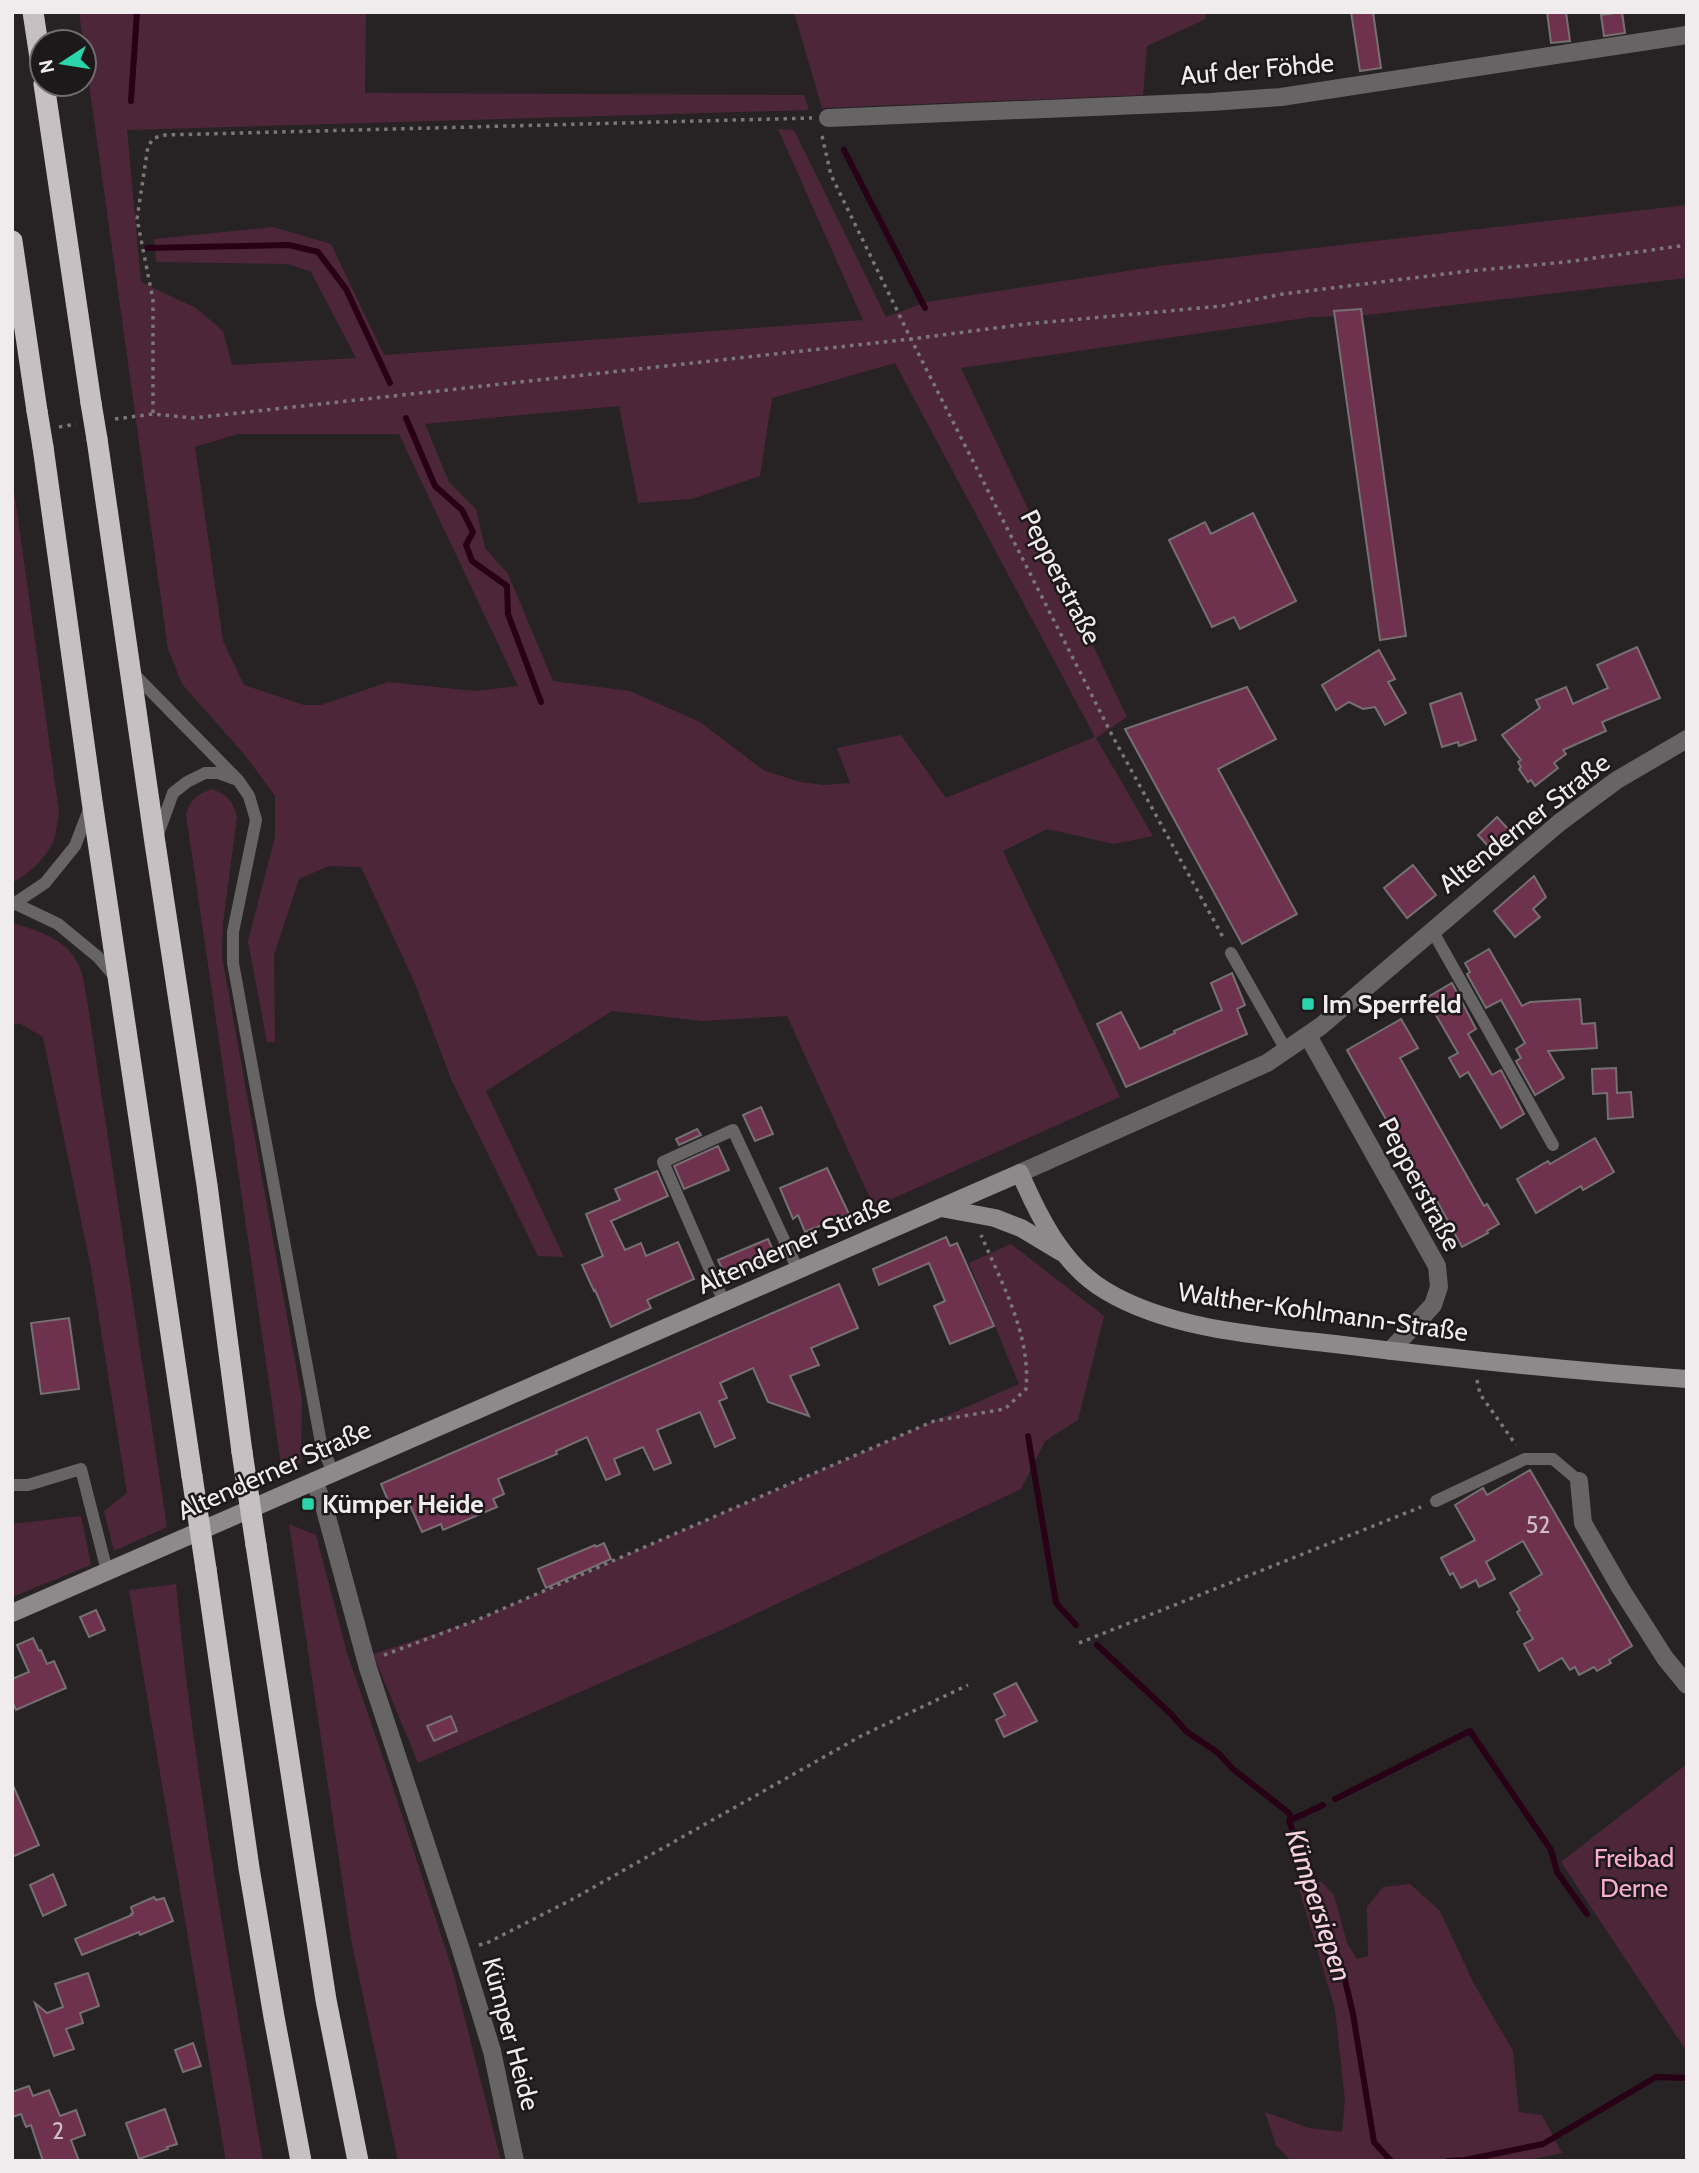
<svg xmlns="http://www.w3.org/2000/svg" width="1699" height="2173" viewBox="0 0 1699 2173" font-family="Cabin,sans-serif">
	<rect width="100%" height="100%" fill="#272224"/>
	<g fill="#4d2739" fill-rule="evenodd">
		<path d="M79 12H366L365 93 804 95 809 110 127 130 141 282 196 308 223 331 232 365 356 358 311 272 288 264 156 262 154 239 273 227 331 244 384 355 863 320 778 129 794 130 886 317 927 302 1159 266 1687 205V278L1367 315 1312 317 961 368 1127 717 1096 738 1153 836 1114 844 1047 829 1003 851 1120 1097 874 1207 787 1016 703 1021 612 1011 486 1091 564 1257 538 1256 452 1081 413 979 361 867 329 866 299 879 274 955 275 1042H267L248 941 275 837V796L245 755 182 684 168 649ZM895 363 1095 737 946 798 901 735 837 748 850 783 824 785 800 782 763 770 700 722 630 691 553 681 508 574 485 548 476 509 449 482 425 424 619 406 638 503 692 499 760 476 772 398ZM238 434H399L518 686 475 691 388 682 321 705H304L244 685 223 641 195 447Z"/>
		<polygon points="794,12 1205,12 1206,19 1147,46 1143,95 822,108"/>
		<path d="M12 476 59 812C57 821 57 833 53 842 47 856 27 877 12 882Z"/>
		<path d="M212 789C228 795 233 801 237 817L223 923 222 956 302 1400 301 1463 282 1472 186 814C191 799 197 794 212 789Z"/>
		<path d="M12 923C37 930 69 940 79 966 83 974 84 984 86 993L167 1527 114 1551 104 1511 127 1493 91 1268 43 1037 19 1023 12 1026Z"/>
		<polygon points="1011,1244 1104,1316 1078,1420 1045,1441 1021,1489 717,1632 418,1763 373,1654 477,1620 1019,1384 969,1263"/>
		<polygon points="81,1516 91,1565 12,1597 12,1524"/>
		<polygon points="289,1524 316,1535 347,1653 390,1778 453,1972 501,2161 398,2161 351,1939"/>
		<path d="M176 1584C194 1777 230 1969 263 2161H226L129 1590Z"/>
		<polygon points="1687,1764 1687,2052 1561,1862"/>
		<polygon points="1321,1881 1334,1895 1347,1943 1357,1959 1368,1956 1367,1907 1383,1887 1410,1884 1440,1911 1473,1982 1513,2051 1519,2112 1542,2115 1562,2153 1523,2161 1291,2161 1276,2145 1265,2112 1309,2128 1342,2132 1345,2100 1335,2009 1299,1889"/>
	</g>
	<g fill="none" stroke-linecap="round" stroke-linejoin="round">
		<g stroke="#280116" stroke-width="6">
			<polyline points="131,101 137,12"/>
			<polyline points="844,150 925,308"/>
			<polyline points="147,248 289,245 318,252 346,289 390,383"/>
			<polyline points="406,418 435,486 462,510 473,532 466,545 472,561 507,586 508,614 541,702"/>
			<polyline points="1028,1436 1056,1603 1076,1625"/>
			<polyline points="1097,1645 1170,1713 1187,1732 1217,1752 1233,1769 1289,1813 1291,1820 1289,1821 1324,1914 1344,1976 1353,2014 1374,2142 1391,2161"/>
			<polyline points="1335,1799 1470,1731 1551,1850 1557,1872 1587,1914"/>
			<polyline points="1291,1820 1323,1805"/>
			<polyline points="1448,2161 1465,2160 1543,2144 1656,2077 1687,2078"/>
		</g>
	</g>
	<g fill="#6e324f" stroke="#767072" stroke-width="2">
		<polygon points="1351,12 1373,12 1381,68 1360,71"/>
		<polygon points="1547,12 1566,12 1570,41 1551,43"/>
		<polygon points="1622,12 1625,33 1604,36 1601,15"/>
		<polygon points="1361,309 1406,636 1380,640 1334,311"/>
		<polygon points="1253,513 1296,601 1240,629 1234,617 1212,627 1169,540 1205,522 1211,534"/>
		<polygon points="1637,647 1660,698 1602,722 1606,731 1563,750 1566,754 1554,763 1558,768 1535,786 1531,780 1528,782 1519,769 1521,767 1518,762 1521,760 1502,735 1540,708 1536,700 1566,687 1573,704 1608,688 1597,665"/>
		<polygon points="1379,650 1395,679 1388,682 1406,713 1385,725 1375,707 1363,709 1349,702 1336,710 1322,685"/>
		<polygon points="1247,687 1276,739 1218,769 1297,914 1242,944 1125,729"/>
		<polygon points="1461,693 1476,740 1459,746 1458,742 1442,747 1430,704"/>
		<polygon points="1497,817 1509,830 1489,847 1478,835"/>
		<polygon points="1413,865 1436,895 1407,918 1384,888"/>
		<polygon points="1534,876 1546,897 1533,909 1540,917 1515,937 1494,911"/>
		<polygon points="1489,949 1522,1006 1530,1002 1580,999 1582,1024 1595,1023 1597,1048 1548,1051 1564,1078 1535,1095 1516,1061 1521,1058 1516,1049 1525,1043 1501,1000 1486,1008 1467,974 1470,972 1465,963"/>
		<polygon points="1232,973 1245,1005 1237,1009 1247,1034 1126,1087 1097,1024 1121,1012 1140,1049 1175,1033 1174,1031 1222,1010 1211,983"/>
		<polygon points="1452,983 1476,1029 1468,1034 1492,1075 1501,1070 1524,1114 1501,1128 1468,1072 1460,1077 1449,1058 1458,1053 1426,998"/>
		<polygon points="1401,1019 1418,1048 1400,1058 1484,1206 1487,1204 1499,1224 1487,1231 1488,1233 1462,1247 1436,1199 1432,1201 1347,1050"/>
		<polygon points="1616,1068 1617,1093 1631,1092 1633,1117 1608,1119 1607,1093 1593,1094 1592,1069"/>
		<polygon points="761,1107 773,1134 755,1141 743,1115"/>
		<polygon points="697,1129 701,1135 679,1145 676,1139"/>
		<polygon points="1595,1138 1614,1172 1583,1190 1581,1186 1536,1213 1517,1179 1548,1161 1550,1164"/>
		<polygon points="718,1146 729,1170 684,1189 674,1166"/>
		<polygon points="827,1168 849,1214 805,1232 798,1215 793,1219 780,1188"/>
		<polygon points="657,1171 668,1196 611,1221 625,1250 641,1243 646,1256 678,1242 694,1279 647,1300 651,1308 611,1327 595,1290 594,1291 582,1265 603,1256 586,1214 620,1200 615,1189"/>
		<polygon points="946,1237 950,1246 957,1243 994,1326 950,1344 934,1306 945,1301 929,1263 879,1285 873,1269"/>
		<polygon points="768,1239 775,1255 726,1277 718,1260"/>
		<polygon points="839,1284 858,1328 811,1348 819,1365 790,1376 809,1416 768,1402 753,1368 720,1383 727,1398 719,1401 735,1438 715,1447 700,1412 657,1430 671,1463 654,1470 643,1447 614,1459 620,1474 606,1480 587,1437 556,1451 557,1454 498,1479 504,1494 493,1499 497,1507 443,1530 441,1524 422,1532 409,1503 392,1510 381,1484"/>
		<polygon points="69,1318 79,1389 41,1394 31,1323"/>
		<polygon points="1530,1470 1632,1646 1609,1660 1611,1663 1597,1671 1594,1667 1579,1675 1575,1667 1570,1670 1562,1658 1539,1671 1524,1644 1533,1639 1517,1612 1520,1610 1510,1593 1542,1574 1523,1541 1486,1562 1495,1579 1479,1587 1476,1580 1461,1588 1453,1573 1450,1575 1441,1558 1475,1540 1455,1505 1483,1488 1487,1495"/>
		<polygon points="604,1543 611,1559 546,1588 538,1569 595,1545 596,1547"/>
		<polygon points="96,1610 105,1630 89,1637 80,1617"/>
		<polygon points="33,1638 39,1651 41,1650 47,1664 54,1661 66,1688 16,1710 12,1700 12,1679 29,1672 17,1645"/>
		<polygon points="1016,1683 1037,1721 1004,1737 996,1720 1005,1715 994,1694"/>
		<polygon points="451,1716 457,1731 434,1741 427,1726"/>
		<polygon points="12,1783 39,1845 12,1857"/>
		<polygon points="53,1874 66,1905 43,1916 30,1885"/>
		<polygon points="154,1897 156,1900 164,1898 173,1921 140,1935 139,1932 82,1955 75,1939 132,1915 131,1914 133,1913 131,1907"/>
		<polygon points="88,1973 99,2006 80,2013 83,2023 66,2029 74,2049 54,2056 35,2003 47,2013 63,2007 55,1984"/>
		<polygon points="193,2043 201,2066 183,2072 175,2050"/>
		<polygon points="29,2086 33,2096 49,2090 60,2116 76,2110 85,2135 71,2140 79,2161 43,2161 31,2125 26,2127 21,2114 12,2117 12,2092"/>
		<polygon points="165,2109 177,2144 167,2147 168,2149 139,2159 126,2123"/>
	</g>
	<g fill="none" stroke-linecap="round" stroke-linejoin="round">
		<g stroke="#7b7779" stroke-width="3.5" stroke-dasharray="3.5 5" stroke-linecap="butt">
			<polyline points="822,136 831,175 911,339 1113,737 1224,939"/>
			<polyline points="153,413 153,300 137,219 148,146 154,138 165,135 812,118"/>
			<polyline points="115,419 153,414 193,418 911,339 1026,324 1222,306 1283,294 1469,271 1566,262 1687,245"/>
			<polyline points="59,427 76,424"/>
			<polyline points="1477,1380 1480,1394 1516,1445"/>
			<polyline points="1079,1643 1421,1507"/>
			<path d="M384 1655 477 1620 934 1421 1005 1409 1026 1389C1031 1335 1002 1284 981 1235"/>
			<polyline points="479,1945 487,1943 571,1900 861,1736 968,1685"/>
		</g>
		<g stroke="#676465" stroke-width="12">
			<polyline points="131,671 238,780 249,796 256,820 233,932 233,963 321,1443 333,1473"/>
			<polyline points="157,837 173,793 187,782 205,773 218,773 234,779"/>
			<polyline points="16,904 58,924 98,957 116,978"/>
			<polyline points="12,905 45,883 75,846 90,807"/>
			<polyline points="1432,930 1553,1145"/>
			<polyline points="1231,953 1286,1050"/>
			<polyline points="724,1302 663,1162 733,1130 798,1270"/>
			<polyline points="12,1485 28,1485 81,1469 107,1571"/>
			<polyline points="1436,1501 1525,1459 1553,1459 1579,1481"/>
		</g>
		<g stroke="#676465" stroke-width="18">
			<polyline points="828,118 1211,102 1281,97 1687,35"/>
			<polyline points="1308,1036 1437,1266 1439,1287 1433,1305 1390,1351"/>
			<polyline points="1020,1173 1267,1063 1321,1026 1559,823 1617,780 1687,739"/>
			<polyline points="314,1481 324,1506 368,1668 461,1950 492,2051 515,2161"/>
			<polyline points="1579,1481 1583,1523 1621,1589 1665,1658 1687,1685"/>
		</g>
		<g stroke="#8e898b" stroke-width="18">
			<polyline points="941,1208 995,1218 1021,1228 1061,1252"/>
			<path d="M12 1613 1020 1173C1039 1217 1063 1266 1106 1291 1173 1331 1266 1336 1343 1345 1457 1359 1572 1371 1687 1379"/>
		</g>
		<g stroke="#c7c0c3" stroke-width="21">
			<polyline points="33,12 42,71"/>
			<polyline points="44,84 91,403"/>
			<polyline points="12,241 37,411"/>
			<polyline points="97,439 155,843 207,1185 242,1452"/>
			<polyline points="43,447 92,801 192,1476"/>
			<polyline points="256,1545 326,2000 358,2161"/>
			<polyline points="206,1569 249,1868 274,2017 301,2161"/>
		</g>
		<g stroke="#c7c0c3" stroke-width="21">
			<polyline points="91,403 97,439"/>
			<polyline points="37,411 43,447"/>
			<polyline points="242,1452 256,1545"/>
			<polyline points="192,1476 206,1569"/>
		</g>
	</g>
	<g fill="#2ad5ac" stroke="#1d181a" stroke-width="2.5">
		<rect x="1301" y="997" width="14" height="14" rx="3.5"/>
		<rect x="301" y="1497" width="14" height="14" rx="3.5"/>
	</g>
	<g text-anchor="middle" stroke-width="5" stroke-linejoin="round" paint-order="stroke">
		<g font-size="23" fill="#d0bec6">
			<text x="1538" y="1533">52</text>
			<text x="58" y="2139">2</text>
		</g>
		<g font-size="26" fill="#f0ecee" stroke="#1d181a">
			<text transform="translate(1257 69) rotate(-5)" y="9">Auf der Föhde</text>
			<text transform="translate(1061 577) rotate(63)" y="9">Pepperstraße</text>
			<text transform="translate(1524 823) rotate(-38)" y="9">Altenderner Straße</text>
			<text transform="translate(1420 1184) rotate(62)" y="9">Pepperstraße</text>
			<text transform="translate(794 1244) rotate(-24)" y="9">Altenderner Straße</text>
			<text transform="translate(1323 1312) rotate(8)" y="9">Walther-Kohlmann-Straße</text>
			<text transform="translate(274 1470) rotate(-24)" y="9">Altenderner Straße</text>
			<text transform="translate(511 2034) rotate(75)" y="9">Kümper Heide</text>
		</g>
		<g font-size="26" font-weight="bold" fill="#f0ecee" stroke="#1d181a" text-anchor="start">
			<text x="1322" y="1013">Im Sperrfeld</text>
			<text x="322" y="1513">Kümper Heide</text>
		</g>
		<g font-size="26" fill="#f8adce" stroke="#1d181a">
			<text x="1634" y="1867">Freibad<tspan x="1634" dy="30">Derne</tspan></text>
		</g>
		<g font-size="28" font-style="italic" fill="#f9d2e2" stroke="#1d181a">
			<text transform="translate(1319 1905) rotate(72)" y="10">Kümpersiepen</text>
		</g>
	</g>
	<rect width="1699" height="2173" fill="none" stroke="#f0ecee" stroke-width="28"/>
	<g transform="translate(63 63) rotate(258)"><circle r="33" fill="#1d181a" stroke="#716d6f" stroke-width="2"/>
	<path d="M0-5L12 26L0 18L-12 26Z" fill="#2ad5ac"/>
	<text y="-10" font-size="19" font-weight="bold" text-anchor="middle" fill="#f0ecee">N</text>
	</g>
</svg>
